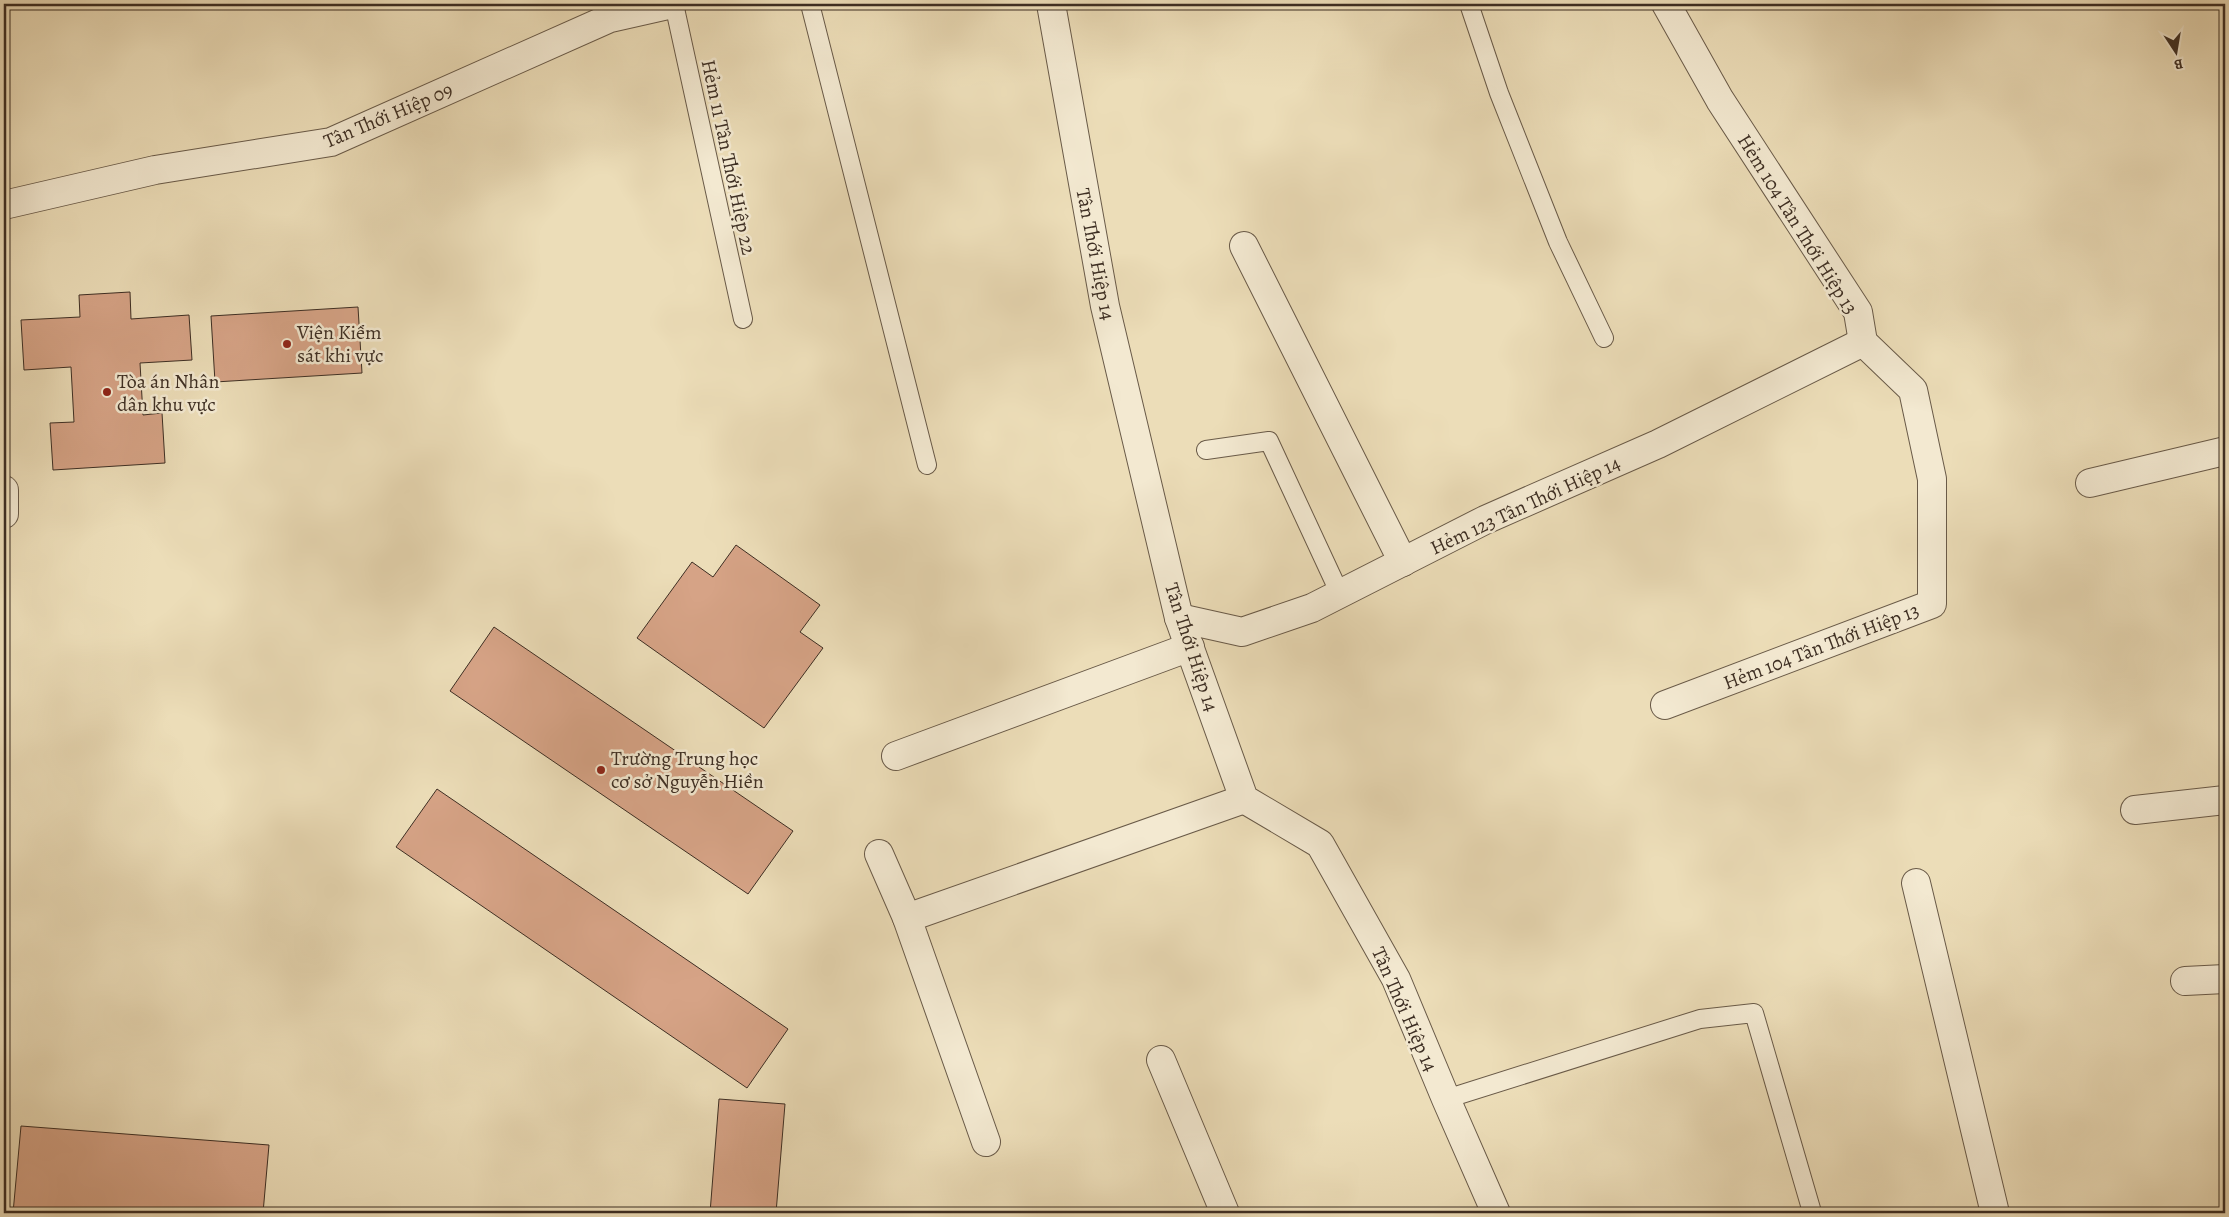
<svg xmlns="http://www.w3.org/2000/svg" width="2229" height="1217" viewBox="0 0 2229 1217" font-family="Alegreya,serif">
	<rect width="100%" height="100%" fill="#ecddb8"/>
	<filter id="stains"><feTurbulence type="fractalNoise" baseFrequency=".004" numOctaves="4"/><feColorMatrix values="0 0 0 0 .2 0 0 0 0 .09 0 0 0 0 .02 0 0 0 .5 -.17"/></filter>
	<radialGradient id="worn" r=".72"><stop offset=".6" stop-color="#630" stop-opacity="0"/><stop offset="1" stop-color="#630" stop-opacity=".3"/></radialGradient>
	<g fill="#d6a386" stroke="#3d2e23">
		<polygon points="130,292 131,319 189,315 192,360 140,363 143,415 162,413 165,463 53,470 50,423 74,422 71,367 24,370 21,320 80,317 79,295"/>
		<polygon points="358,307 362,373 215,382 211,316"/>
		<polygon points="736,545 820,605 800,632 823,648 764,728 637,638 692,562 713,577"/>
		<polygon points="494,627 793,831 748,894 450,691"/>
		<polygon points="437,789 788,1029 747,1088 396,847"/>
		<polygon points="719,1099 785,1104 776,1213 710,1213"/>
		<polygon points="21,1126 269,1145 263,1213 13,1213"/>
	</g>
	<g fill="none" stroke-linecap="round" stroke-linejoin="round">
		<g stroke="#695a48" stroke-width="20">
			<g id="service">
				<polyline points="674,4 743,319"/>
				<polyline points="810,4 927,465"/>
				<polyline points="1469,4 1499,93 1558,242 1604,338"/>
				<polyline points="1206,450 1269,441 1340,594"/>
				<polyline points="1446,1099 1700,1019 1754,1013 1812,1212"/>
			</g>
		</g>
		<g stroke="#695a48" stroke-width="30">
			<g id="minor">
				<polyline points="1051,4 1105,306 1179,618 1244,799 1320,844 1396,979 1446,1099 1496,1213"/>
				<polyline points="4,205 155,170 331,142 610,18 672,4"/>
				<polyline points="1244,246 1403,562"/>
				<polyline points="2090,483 2225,451"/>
				<polyline points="4,490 4,514"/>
				<polyline points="1179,618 1242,632 1312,608 1485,520 1658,444 1863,342"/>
				<polyline points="1665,705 1932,604 1932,479 1913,390 1863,342 1858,312 1720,100 1666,4"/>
				<polyline points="896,756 1190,647"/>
				<polyline points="2135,810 2225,800"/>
				<polyline points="879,854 907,918"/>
				<polyline points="1916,883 1995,1213"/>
				<polyline points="2185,981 2225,979"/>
				<polyline points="1161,1060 1225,1213"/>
				<polyline points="986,1142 907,918 1244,799"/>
			</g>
		</g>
		<use href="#service" stroke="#f3e9d1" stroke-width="18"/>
		<use href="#minor" stroke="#f3e9d1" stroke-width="28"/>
	</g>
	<g fill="#8f2418" stroke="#f3e9d1" stroke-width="2">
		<circle cx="287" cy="344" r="5"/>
		<circle cx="107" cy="392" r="5"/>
		<circle cx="601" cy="770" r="5"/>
	</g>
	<g text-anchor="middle" stroke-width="5" stroke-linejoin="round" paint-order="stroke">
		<g font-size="20" fill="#3d2e23" stroke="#f3e9d1">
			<text transform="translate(388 115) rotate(-23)" y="7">Tân Thới Hiệp 09</text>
			<text transform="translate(729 157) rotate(78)" y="7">Hẻm 11 Tân Thới Hiệp 22</text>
			<text transform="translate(1798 224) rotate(58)" y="7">Hẻm 104 Tân Thới Hiệp 13</text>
			<text transform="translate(1096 254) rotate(79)" y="7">Tân Thới Hiệp 14</text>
			<text transform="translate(1525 505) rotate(-25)" y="7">Hẻm 123 Tân Thới Hiệp 14</text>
			<text transform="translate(1821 646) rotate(-21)" y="7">Hẻm 104 Tân Thới Hiệp 13</text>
			<text transform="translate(1192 647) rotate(72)" y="7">Tân Thới Hiệp 14</text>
			<text transform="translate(1405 1009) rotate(66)" y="7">Tân Thới Hiệp 14</text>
		</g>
		<g font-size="20" fill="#3d2e23" stroke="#f3e9d1" text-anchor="start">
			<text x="297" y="339">Viện Kiểm<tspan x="297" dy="23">sát khi vực</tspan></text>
			<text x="117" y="388">Tòa án Nhân<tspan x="117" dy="23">dân khu vực</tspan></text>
			<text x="611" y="765">Trường Trung học<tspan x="611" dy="23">cơ sở Nguyễn Hiền</tspan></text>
		</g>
	</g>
	<rect width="2229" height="1217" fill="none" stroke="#ecddb8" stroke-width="20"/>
	<rect x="5" y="5" width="2219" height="1207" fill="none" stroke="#3d2e23" stroke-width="2.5"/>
	<rect x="10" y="10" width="2209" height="1197" fill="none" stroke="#3d2e23"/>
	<g transform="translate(2176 52) rotate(168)" stroke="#f3e9d1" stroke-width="4" paint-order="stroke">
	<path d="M0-4L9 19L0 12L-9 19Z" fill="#3d2e23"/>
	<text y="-8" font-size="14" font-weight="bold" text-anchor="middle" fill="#3d2e23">B</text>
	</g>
	<rect width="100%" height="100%" filter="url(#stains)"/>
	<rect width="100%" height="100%" fill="url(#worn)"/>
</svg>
